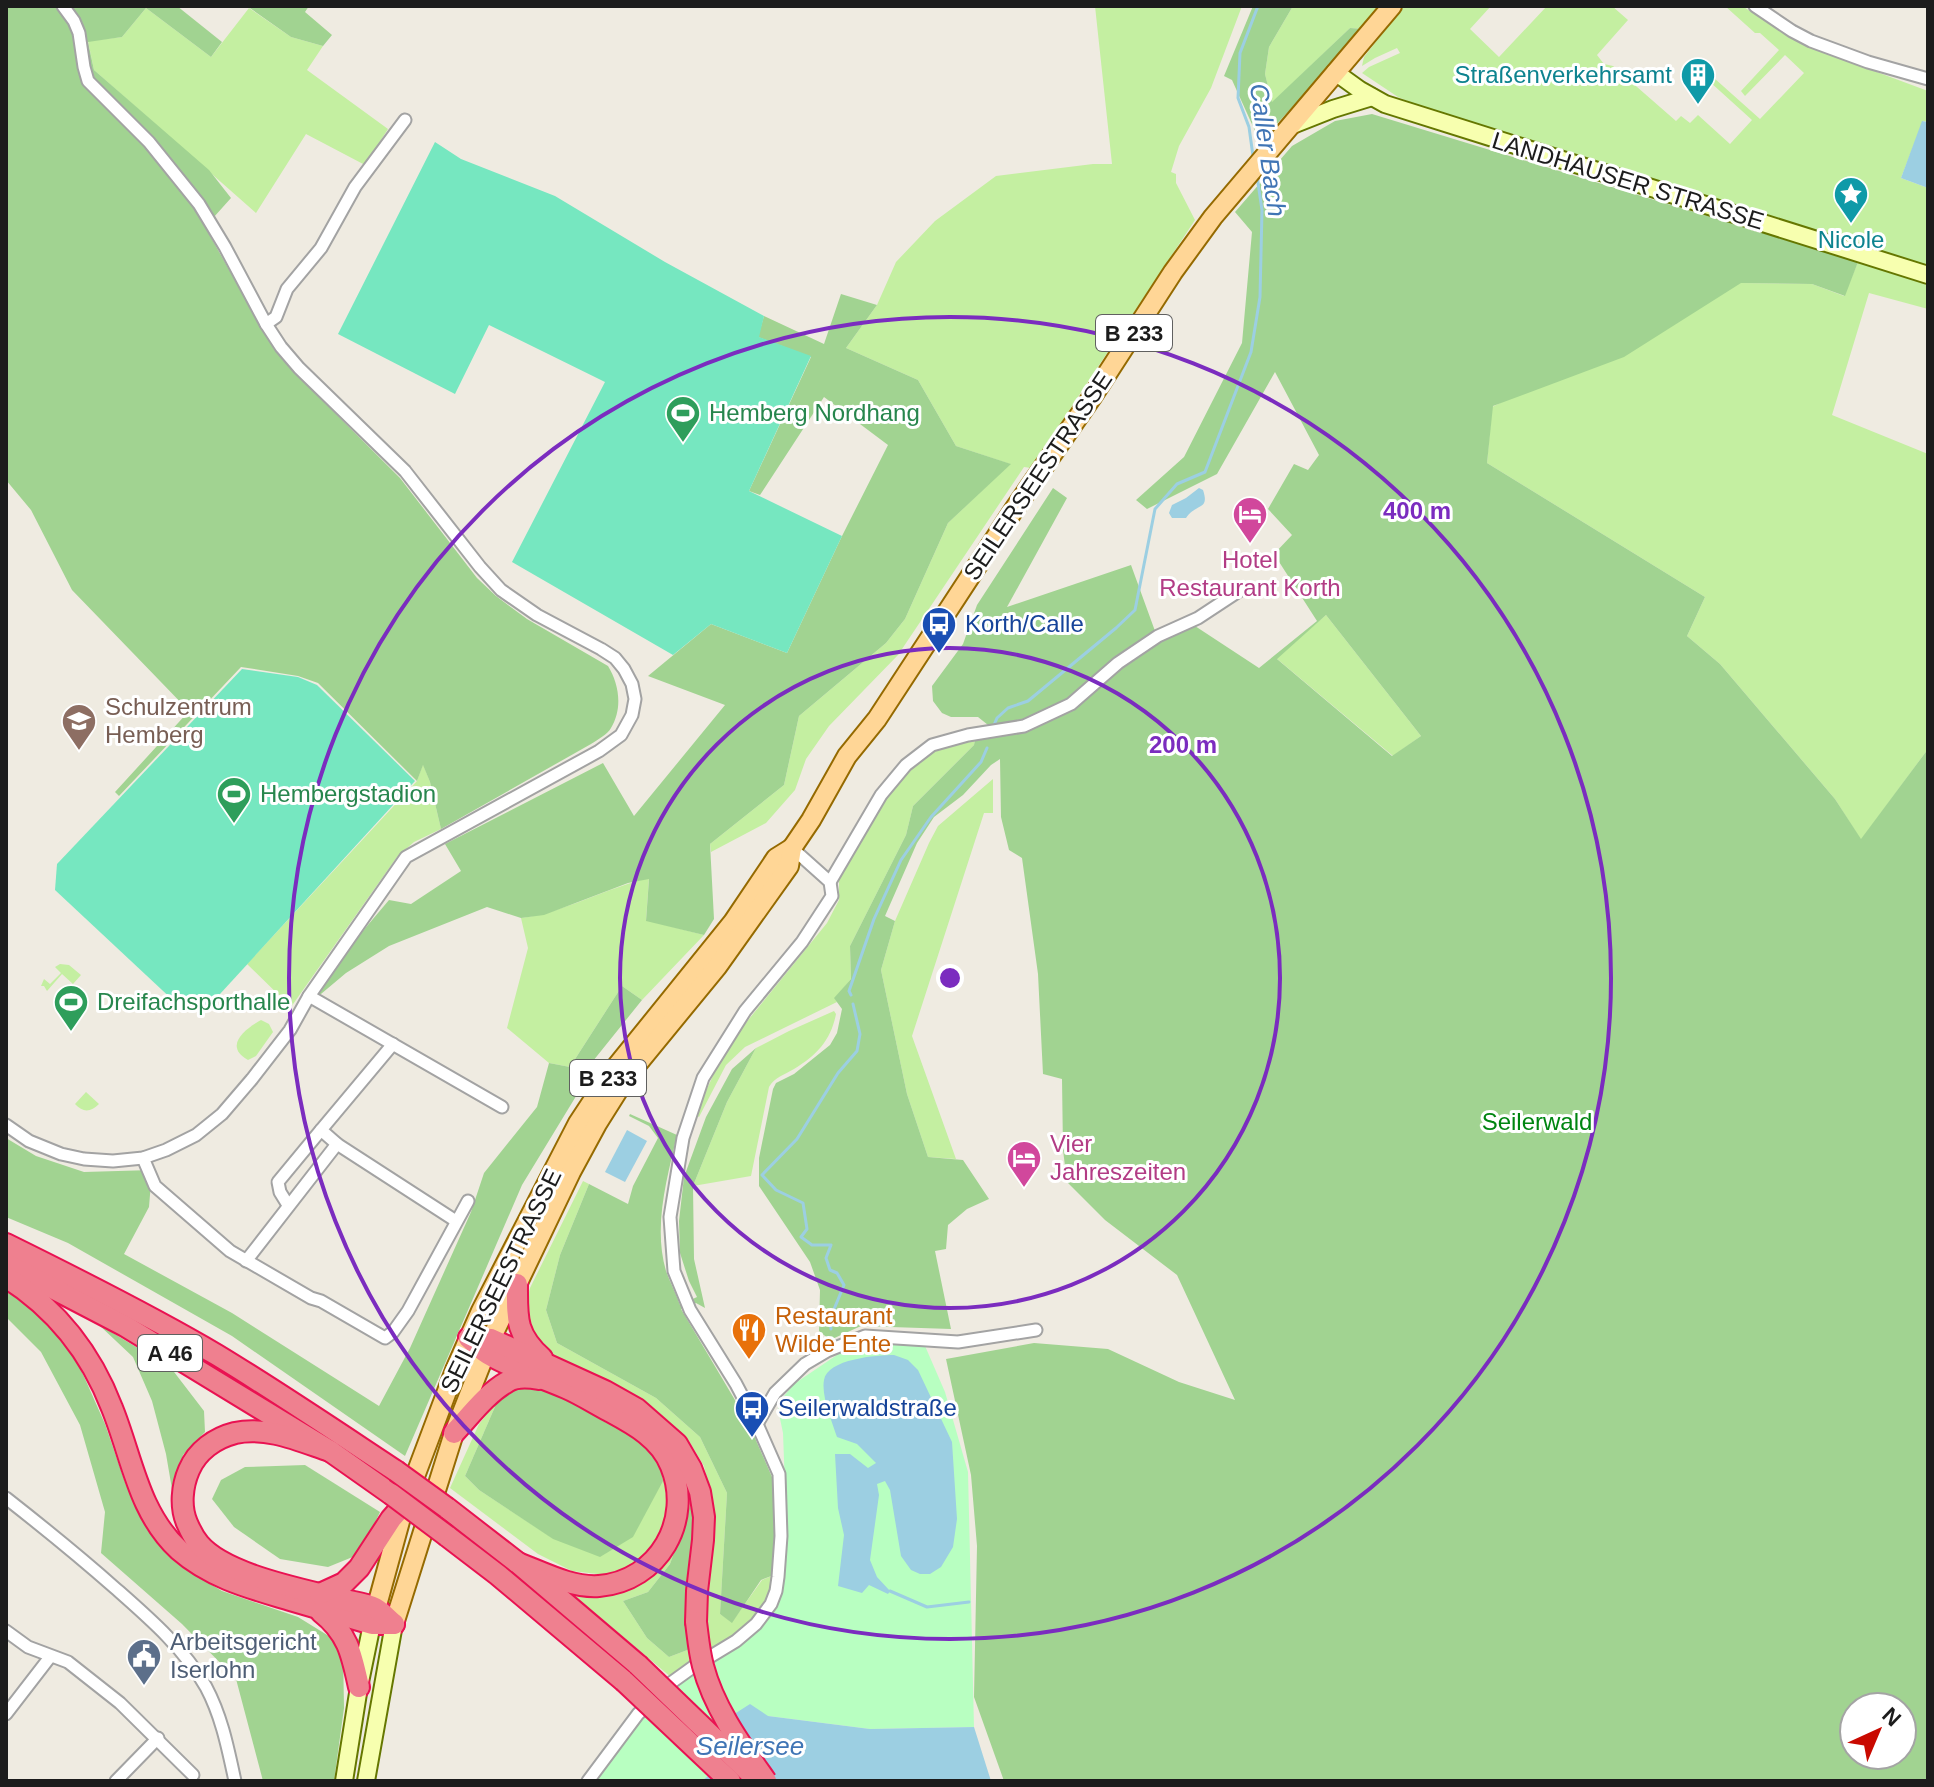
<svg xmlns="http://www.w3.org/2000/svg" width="1934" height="1787" viewBox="0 0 1934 1787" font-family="Arial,sans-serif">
	<rect width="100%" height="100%" fill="#efebe1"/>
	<g fill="#c4efa1">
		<polygon points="1095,6 1242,6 1211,88 1179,146 1171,172 1176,174 1176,183 1195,220 1031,468 1024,467 898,655 829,726 806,759 795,790 766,823 711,852 710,844 784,785 799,716 886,643 905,619 948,523 1010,464 956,446 918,380 846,348 877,305 896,262 935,221 996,176 1093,164 1112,164"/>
		<polygon points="1293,6 1383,6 1364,29 1350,28 1272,103 1265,74 1269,47"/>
		<polygon points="1404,6 1491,6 1470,29 1499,57 1547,6 1612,6 1628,20 1597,55 1604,64 1613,66 1676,121 1681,116 1690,123 1698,115 1730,144 1752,120 1710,82 1714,78 1760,119 1804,73 1785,55 1745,96 1741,91 1779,50 1760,33 1755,33 1725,6 1742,6 1804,45 1928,91 1928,122 1923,121 1901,178 1928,188 1928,268 1748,209 1430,111 1398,97 1362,73 1369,67 1400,53 1397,48 1375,58 1362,66 1364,57"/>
		<polygon points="146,8 211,57 249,8 291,37 323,46 307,70 388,129 365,165 306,134 256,213 94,70 88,41 122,37"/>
		<polygon points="1858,262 1928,284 1928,309 1869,293 1832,415 1928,454 1928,749 1861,840 1835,799 1720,664 1687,636 1705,597 1487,463 1492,407 1740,283 1812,284 1844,296"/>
		<polygon points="1326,615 1421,736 1393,756 1276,658"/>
		<polygon points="975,740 974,745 913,806 906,835 850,946 851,979 835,998 837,1002 745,1047 726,1065 699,1117 695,1115 717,1067 736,1035 827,923 839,900 839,879 884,798 908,769 933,751"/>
		<polygon points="423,764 430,782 441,829 414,842 397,857 291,1007 247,964 417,781"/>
		<polygon points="993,779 993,813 984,813 912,1036 956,1159 928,1157 907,1094 881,970 895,921 929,843 938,826"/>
		<path d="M649 878 646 920 704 935 642 1000 622 986 570 1067 549 1063 507 1028 528 948 521 918C566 912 605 888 649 878Z"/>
		<polygon points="60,964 69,965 81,975 73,984 62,974 47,991 44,986 41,986 44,979 50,984 61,973 55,967"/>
		<path d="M834 1011 836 1014C831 1040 817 1055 794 1069 784 1075 775 1077 769 1087L751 1176 693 1186 727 1102 756 1048 789 1031Z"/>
		<path d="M261 1020 269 1024 273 1032 256 1056 248 1060C223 1046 245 1029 261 1020Z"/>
		<path d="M86 1092 99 1104C91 1112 83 1113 75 1104Z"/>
		<path d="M583 1181 589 1184 560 1255 546 1310 557 1343 656 1398 700 1437 727 1493 720 1614 732 1622 762 1580 774 1575C762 1618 749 1628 710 1649L706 1606 713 1535 712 1500 704 1466 689 1441 643 1401 559 1359 541 1348 527 1331 523 1312 530 1288Z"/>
		<polygon points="497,1402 465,1476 479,1490 554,1539 660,1459 671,1480 667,1526 652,1548 633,1565 606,1575 572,1571 538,1554 450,1488 479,1424"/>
		<polygon points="689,1473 699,1529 690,1507 670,1564 648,1592 623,1601 647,1638 669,1657 690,1649 695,1661 672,1678 558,1582 574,1590 657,1564 683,1479"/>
	</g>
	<g fill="#a1d391" fill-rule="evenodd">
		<path d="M6 6H177L222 42 211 57 146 8 122 37 88 42 94 70 209 170 231 198 205 227 274 349 294 372 400 478 477 578 496 596 527 619 608 666C619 684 623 708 611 728 608 734 597 740 591 744L441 829 430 782 423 765 417 781 318 683 298 676 241 667 119 796 115 792 189 711 72 590 31 510 6 480Z"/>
		<polygon points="247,6 309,6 305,12 332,35 323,46 291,37"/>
		<polygon points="1253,6 1293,6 1269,47 1265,74 1272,102 1350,28 1364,29 1260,142 1232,80 1224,76"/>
		<path d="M1372 114 1858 262 1845 296 1812 284 1741 283 1624 357 1493 406 1487 463 1705 597 1687 636 1720 664 1835 799 1861 839 1928 749V1781H1004L974 1697 977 1546 971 1475 946 1359 1034 1343 1108 1349 1179 1382 1235 1400 1177 1275 1105 1220 1067 1182 1063 1150 1062 1079 1043 1074 1038 974 1022 858 1009 850 1001 817 1000 759 991 765 963 795 934 817 917 843 885 916 895 921 881 970 907 1094 928 1157 963 1160 989 1199 967 1209 948 1225 946 1249 935 1251 951 1329 861 1326 830 1340 819 1331 820 1290 810 1262 759 1186V1158L773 1089 776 1083 794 1074 830 1045 837 1033 842 1009 834 998 851 979 850 946 906 835 913 806 974 745 975 740 985 739 988 725 978 717H951L942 713 933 701 932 686 963 644 977 605 1053 488 1067 498 1007 607 1131 565 1159 642 1195 626 1259 668 1317 621 1274 554 1292 535 1268 509 1294 464 1308 470 1319 455 1275 372 1217 474 1147 509 1136 500 1184 457 1242 343 1252 232 1235 212 1292 146 1335 121ZM1326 615 1421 736 1392 756 1277 659ZM1854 1707H1902V1755H1854Z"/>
		<polygon points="841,294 877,305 846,348 918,380 956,446 1011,464 948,523 905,619 886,643 799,716 784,785 710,844 714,919 704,935 646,921 649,879 628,883 544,915 521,918 487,907 389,946 346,973 315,999 335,964 389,900 411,904 461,871 445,844 603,763 634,816 725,705 648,676 711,624 787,653 842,536 888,445 824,397 760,495 749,491 811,357 758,337 764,316 824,344"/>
		<polygon points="622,986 642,1000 593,1061 581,1088 522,1185 405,1456 232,1336 68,1243 6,1217 6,1138 36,1156 84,1172 152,1170 149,1207 124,1254 232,1313 379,1406 410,1348 471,1212 484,1173 537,1107 549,1063 570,1067"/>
		<path d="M756 1048 727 1102 693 1186 694 1259 705 1308 696 1303 681 1309 748 1422 772 1477 776 1530 774 1575 761 1580 732 1623 720 1614 727 1493 700 1437 656 1398 557 1343 546 1310 560 1255 589 1184 628 1204 633 1186 658 1138 649 1126 629 1116 630 1114 677 1135C667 1179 653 1226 666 1271 670 1282 676 1294 680 1305L697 1297 689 1281 680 1253 679 1221 684 1177 706 1117 732 1069Z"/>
		<polygon points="6,1289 67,1338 105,1424 126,1485 151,1532 189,1571 222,1591 298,1617 332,1638 343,1651 344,1708 334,1781 263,1781 236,1679 182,1624 101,1553 105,1512 80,1425 41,1352 6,1317"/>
		<polygon points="98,1324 171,1368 204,1411 205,1432 183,1455 173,1495 166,1454 152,1401 133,1357"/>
		<polygon points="546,1387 643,1439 660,1459 663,1481 633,1537 600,1557 553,1539 479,1490 465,1476 497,1402 515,1388"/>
		<polygon points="305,1465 380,1512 360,1554 328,1567 280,1559 234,1527 212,1499 221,1480 245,1467"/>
		<polygon points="690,1506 699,1529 690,1649 669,1657 647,1638 623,1601 648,1592 670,1564"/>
	</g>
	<polygon fill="#b8ffc1" points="865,1336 922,1339 945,1392 968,1472 974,1727 870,1729 768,1716 714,1772 702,1781 590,1781 621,1737 668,1688 737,1643 781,1580 786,1513 783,1433 778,1409 779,1402 794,1384"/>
	<g fill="#76e7c0">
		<polygon points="435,142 461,159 555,196 665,262 764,316 759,337 811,356 749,491 842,536 787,653 711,624 673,655 512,562 605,382 489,325 455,394 338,334"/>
		<polygon points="242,669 298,677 317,685 415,781 209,1006 177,1004 55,890 57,864"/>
	</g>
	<g fill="#9ccfe2">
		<polygon points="1922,121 1928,122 1928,188 1901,178"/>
		<path d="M1199 488 1203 490C1210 511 1196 503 1186 518H1172L1169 513 1172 505 1186 498Z"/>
		<polygon points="627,1130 647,1141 625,1182 605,1172"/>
		<path d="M894 1355 908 1360 918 1370 952 1442 957 1519 953 1547 941 1567 930 1574H920L911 1570 901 1556 890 1490 885 1481 877 1484 879 1495 870 1560 877 1577 890 1591 888 1594 869 1585 862 1593 838 1586 844 1535 838 1508 835 1454H850L868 1468 876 1463 857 1444 837 1437C832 1422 821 1395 824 1380 827 1359 877 1355 894 1355Z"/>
		<polygon points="750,1704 768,1716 870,1729 974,1727 991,1781 702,1781 714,1771 709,1751 714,1727"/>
	</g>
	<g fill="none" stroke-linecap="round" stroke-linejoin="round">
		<g stroke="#9ccfe2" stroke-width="3">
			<polyline points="1253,156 1249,127 1238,98 1240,53 1258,6"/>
			<polyline points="994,725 997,718 1008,708 1028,701 1116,628 1135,610 1155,509 1177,484 1205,472 1251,352 1260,297 1262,210 1257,176"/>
			<polyline points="851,995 849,991 874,919 901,860 931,817 981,762 987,748"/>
			<polyline points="831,1329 830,1319 844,1285 837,1273 830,1270 826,1258 831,1245 812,1245 801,1237 807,1229 803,1203 776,1190 762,1175 797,1139 838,1073 857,1051 860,1034 853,1004"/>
			<polyline points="890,1591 927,1607 969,1602"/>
		</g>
		<g stroke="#a3a3a3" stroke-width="15">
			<g id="street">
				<polyline points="1755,6 1792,31 1811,41 1868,62 1928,79"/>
				<polyline points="266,324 276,317 287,289 321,248 355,187 405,120"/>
				<polyline points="830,882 881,795 906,765 932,745 968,735 1024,726 1071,704 1118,663 1158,636 1198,618 1239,591"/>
				<polyline points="309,996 502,1107"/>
				<polyline points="6,1125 29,1141 61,1154 84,1159 113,1161 143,1158 166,1150 196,1135 222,1114 252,1079 290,1030 309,996 406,857 599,751 621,735 632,715 635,699 632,684 624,669 615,658 601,649 537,615 501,590 480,567 405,471 299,368 281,347 266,324 225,247 199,204 149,142 88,81 84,67 79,33 74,21 63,6"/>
				<polyline points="337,1144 456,1221"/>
				<polyline points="143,1158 155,1186 230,1251 311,1298 321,1301 385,1338 393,1332 408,1311 468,1201"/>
				<polyline points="288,1205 280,1192 278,1182 321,1130"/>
				<polyline points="246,1261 337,1144 321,1130 393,1044"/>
				<polyline points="757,1424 775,1393 805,1364 827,1351 865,1336 958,1342 1036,1330"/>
				<path d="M6 1498C43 1527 80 1557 115 1588 149 1618 184 1648 206 1687 222 1717 228 1749 235 1781"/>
				<polyline points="6,1631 28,1647 68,1662 120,1703 193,1775"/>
				<polyline points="6,1714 50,1657"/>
				<polyline points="116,1781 158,1738"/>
				<polyline points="588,1781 638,1714 668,1685 693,1667 736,1641 756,1624 771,1604 776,1591 778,1577 781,1536 779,1474 757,1424 736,1384 690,1310 674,1271 670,1217 683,1138 703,1078 745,1011 802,942 832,896 830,882 792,848"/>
			</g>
		</g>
		<g stroke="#657700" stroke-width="20">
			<g id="secondary">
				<polyline points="1335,72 1360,90 1385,104 1928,275"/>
				<polyline points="1290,126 1333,109 1372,97"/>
				<polyline points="344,1781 359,1687 372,1624"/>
				<polyline points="366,1781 394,1624"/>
			</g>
		</g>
		<g stroke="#956a00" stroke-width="22">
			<g id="primary">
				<polyline points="373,1620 405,1503 455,1370 481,1311 578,1123 611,1073 733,922 776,858 792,848"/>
				<polyline points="394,1624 454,1433 491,1339 571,1172 597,1124 626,1078 717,967 789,866 792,848 811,820 847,756 877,719 1015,508 1092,397 1173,272 1213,217 1392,6"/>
			</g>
		</g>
		<g stroke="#e91252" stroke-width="24">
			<g id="highway">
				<path d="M6 1244C77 1279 149 1315 217 1355 278 1392 337 1432 396 1471"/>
				<polyline points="6,1264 125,1326 330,1451 391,1494"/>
				<path d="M6 1277C55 1308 91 1353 112 1408 132 1457 138 1512 179 1550 211 1578 250 1588 290 1600 317 1608 345 1616 372 1624H394"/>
				<path d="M517 1284C517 1317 515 1334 542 1358"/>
				<path d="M469 1338C475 1344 481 1350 488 1354 512 1368 540 1377 566 1388 580 1394 594 1403 609 1411 633 1424 660 1438 671 1466 693 1520 659 1581 599 1586 572 1588 544 1573 518 1563"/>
				<polyline points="469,1338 491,1339 605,1391 637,1409 677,1444 691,1468 700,1492 704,1517 703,1540 697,1591 696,1622"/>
				<path d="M454 1433C470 1416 486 1394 507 1382 516 1376 528 1377 539 1379"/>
				<path d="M330 1451C300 1441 267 1426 235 1433 215 1438 197 1451 189 1470 182 1486 180 1507 187 1523 190 1530 194 1538 199 1544 225 1575 301 1589 340 1599 351 1602 365 1603 375 1608 382 1612 388 1619 394 1624"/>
				<polyline points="447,1508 518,1563 638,1665"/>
				<polyline points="447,1536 498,1575 624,1681"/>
				<polyline points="320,1594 344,1583 359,1568 391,1519 405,1503"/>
				<path d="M321 1612C348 1633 352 1655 359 1687"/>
			</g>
		</g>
		<use href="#street" stroke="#fff" stroke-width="11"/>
		<use href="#secondary" stroke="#f7ffaf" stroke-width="16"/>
		<use href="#primary" stroke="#ffd696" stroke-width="18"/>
		<use href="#highway" stroke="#ef808f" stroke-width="20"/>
		<g stroke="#e91252" stroke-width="24" stroke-linecap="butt">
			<g id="highway-bridge">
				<polyline points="396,1471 447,1508"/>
				<polyline points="391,1494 447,1536"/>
				<path d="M696 1622C698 1637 699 1651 703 1666 714 1708 741 1745 766 1781"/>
				<polyline points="638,1665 750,1773"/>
				<polyline points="624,1681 730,1781"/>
			</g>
		</g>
		<use href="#highway-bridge" stroke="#ef808f" stroke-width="20"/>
	</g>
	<g fill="none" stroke="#7b2cbf" stroke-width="4">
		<circle cx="950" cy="978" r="330"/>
		<circle cx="950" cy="978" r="661"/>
	</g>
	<defs>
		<g id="building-pin" transform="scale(1.8)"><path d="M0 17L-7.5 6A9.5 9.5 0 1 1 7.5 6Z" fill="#0f9aa8" stroke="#fff"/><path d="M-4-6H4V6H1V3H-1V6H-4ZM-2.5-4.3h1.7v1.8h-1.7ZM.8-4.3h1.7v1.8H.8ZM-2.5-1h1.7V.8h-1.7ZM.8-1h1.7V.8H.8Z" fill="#fff"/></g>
		<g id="sight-pin" transform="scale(1.8)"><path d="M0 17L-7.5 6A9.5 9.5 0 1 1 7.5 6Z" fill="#0f9aa8" stroke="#fff"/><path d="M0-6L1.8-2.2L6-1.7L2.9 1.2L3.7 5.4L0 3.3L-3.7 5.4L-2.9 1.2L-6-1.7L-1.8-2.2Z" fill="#fff"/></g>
		<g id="stadium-pin" transform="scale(1.8)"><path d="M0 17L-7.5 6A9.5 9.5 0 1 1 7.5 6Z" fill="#2e9e5b" stroke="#fff"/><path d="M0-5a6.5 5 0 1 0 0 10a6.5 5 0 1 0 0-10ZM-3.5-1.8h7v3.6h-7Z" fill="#fff"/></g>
		<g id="hotel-pin" transform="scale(1.8)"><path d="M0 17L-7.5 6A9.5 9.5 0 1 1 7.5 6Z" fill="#d1479c" stroke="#fff"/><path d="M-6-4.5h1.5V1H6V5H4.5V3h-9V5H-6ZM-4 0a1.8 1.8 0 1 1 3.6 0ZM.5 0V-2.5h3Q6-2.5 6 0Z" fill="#fff"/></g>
		<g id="bus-pin" transform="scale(1.8)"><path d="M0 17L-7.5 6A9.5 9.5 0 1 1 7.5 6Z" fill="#1a4fb4" stroke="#fff"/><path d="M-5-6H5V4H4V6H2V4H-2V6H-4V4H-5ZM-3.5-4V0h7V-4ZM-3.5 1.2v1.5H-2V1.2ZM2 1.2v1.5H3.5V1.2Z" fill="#fff"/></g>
		<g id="school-pin" transform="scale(1.8)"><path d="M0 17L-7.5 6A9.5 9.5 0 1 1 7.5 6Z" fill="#8d6e63" stroke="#fff"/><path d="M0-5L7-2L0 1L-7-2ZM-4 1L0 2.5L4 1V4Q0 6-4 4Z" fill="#fff"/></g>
		<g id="restaurant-pin" transform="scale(1.8)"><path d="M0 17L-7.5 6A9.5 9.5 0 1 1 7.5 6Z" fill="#e8710a" stroke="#fff"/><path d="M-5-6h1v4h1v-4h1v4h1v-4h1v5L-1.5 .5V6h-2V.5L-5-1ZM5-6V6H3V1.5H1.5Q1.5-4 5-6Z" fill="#fff"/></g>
		<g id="civic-pin" transform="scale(1.8)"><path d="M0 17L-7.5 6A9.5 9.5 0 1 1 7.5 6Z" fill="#5c6f8a" stroke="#fff"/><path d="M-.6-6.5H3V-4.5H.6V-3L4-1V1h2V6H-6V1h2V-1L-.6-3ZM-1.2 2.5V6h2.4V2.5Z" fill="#fff"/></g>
	</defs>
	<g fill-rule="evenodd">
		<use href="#building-pin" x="1698" y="75"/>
		<use href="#sight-pin" x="1851" y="194"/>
		<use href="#stadium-pin" x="683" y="413"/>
		<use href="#hotel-pin" x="1250" y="514"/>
		<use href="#bus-pin" x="939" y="624"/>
		<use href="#school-pin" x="79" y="721"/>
		<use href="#stadium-pin" x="234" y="794"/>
		<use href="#stadium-pin" x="71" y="1002"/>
		<use href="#hotel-pin" x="1024" y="1158"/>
		<use href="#restaurant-pin" x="749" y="1330"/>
		<use href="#bus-pin" x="752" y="1408"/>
		<use href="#civic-pin" x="144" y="1656"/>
	</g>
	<g text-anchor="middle" stroke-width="6" stroke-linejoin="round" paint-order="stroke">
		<g fill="#fff" stroke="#606060" stroke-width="2">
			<rect x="1096" y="315" width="76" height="36" rx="6"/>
			<rect x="570" y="1060" width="76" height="36" rx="6"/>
			<rect x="138" y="1335" width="64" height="36" rx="6"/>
		</g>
		<g font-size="22" font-weight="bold" fill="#1c1c1c">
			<text x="1134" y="341">B 233</text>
			<text x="608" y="1086">B 233</text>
			<text x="170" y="1361">A 46</text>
		</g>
		<g font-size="24" fill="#0d838f" stroke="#fff" text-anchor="end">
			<text x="1672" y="83">Straßenverkehrsamt</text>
			<text x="1851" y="248" text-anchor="middle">Nicole</text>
		</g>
		<g font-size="24" fill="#1c1c1c" stroke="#fff">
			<text transform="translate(1628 181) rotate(17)" y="8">LANDHAUSER STRASSE</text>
			<text transform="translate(1038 476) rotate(-56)" y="8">SEILERSEESTRASSE</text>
			<text transform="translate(501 1281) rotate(-64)" y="8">SEILERSEESTRASSE</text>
		</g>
		<g font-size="24" fill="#27864d" stroke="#fff" text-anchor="start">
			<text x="709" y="421">Hemberg Nordhang</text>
			<text x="260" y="802">Hembergstadion</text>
			<text x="97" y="1010">Dreifachsporthalle</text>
		</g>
		<g font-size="24" fill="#b23c85" stroke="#fff">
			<text x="1250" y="568">Hotel<tspan x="1250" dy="28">Restaurant Korth</tspan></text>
			<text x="1050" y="1152" text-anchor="start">Vier<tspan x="1050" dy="28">Jahreszeiten</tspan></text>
		</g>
		<g font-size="24" fill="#164399" stroke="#fff" text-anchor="start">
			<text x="965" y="632">Korth/Calle</text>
			<text x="778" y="1416">Seilerwaldstraße</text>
		</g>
		<g font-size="24" fill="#785e54" stroke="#fff" text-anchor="start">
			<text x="105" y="715">Schulzentrum<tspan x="105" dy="28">Hemberg</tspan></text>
		</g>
		<g font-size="24" fill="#008511" stroke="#fff">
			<text x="1537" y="1130">Seilerwald</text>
		</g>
		<g font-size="24" fill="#c56008" stroke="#fff" text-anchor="start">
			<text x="775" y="1324">Restaurant<tspan x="775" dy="28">Wilde Ente</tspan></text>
		</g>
		<g font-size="24" fill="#4e5e75" stroke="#fff" text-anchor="start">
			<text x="170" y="1650">Arbeitsgericht<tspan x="170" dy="28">Iserlohn</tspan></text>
		</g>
		<g font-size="26" font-style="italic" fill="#4075b5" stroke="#fff">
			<text transform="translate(1268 150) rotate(82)" y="9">Caller Bach</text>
			<text x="750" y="1755">Seilersee</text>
		</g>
	</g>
	<circle cx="950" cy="978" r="12" fill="#7b2cbf" stroke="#fff" stroke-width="4"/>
	<g font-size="24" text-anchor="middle" font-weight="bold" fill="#7b2cbf" stroke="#fff" stroke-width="6" stroke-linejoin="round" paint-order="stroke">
		<text x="1417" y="519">400 m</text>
		<text x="1183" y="753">200 m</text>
	</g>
	<rect width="1934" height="1787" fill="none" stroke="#1c1c1c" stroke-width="16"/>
	<g transform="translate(1878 1731) rotate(44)"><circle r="38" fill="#ffffff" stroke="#a4a4a4" stroke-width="2"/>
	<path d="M0-6L14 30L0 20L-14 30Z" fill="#c90900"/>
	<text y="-12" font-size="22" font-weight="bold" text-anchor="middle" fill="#1c1c1c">N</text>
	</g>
</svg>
